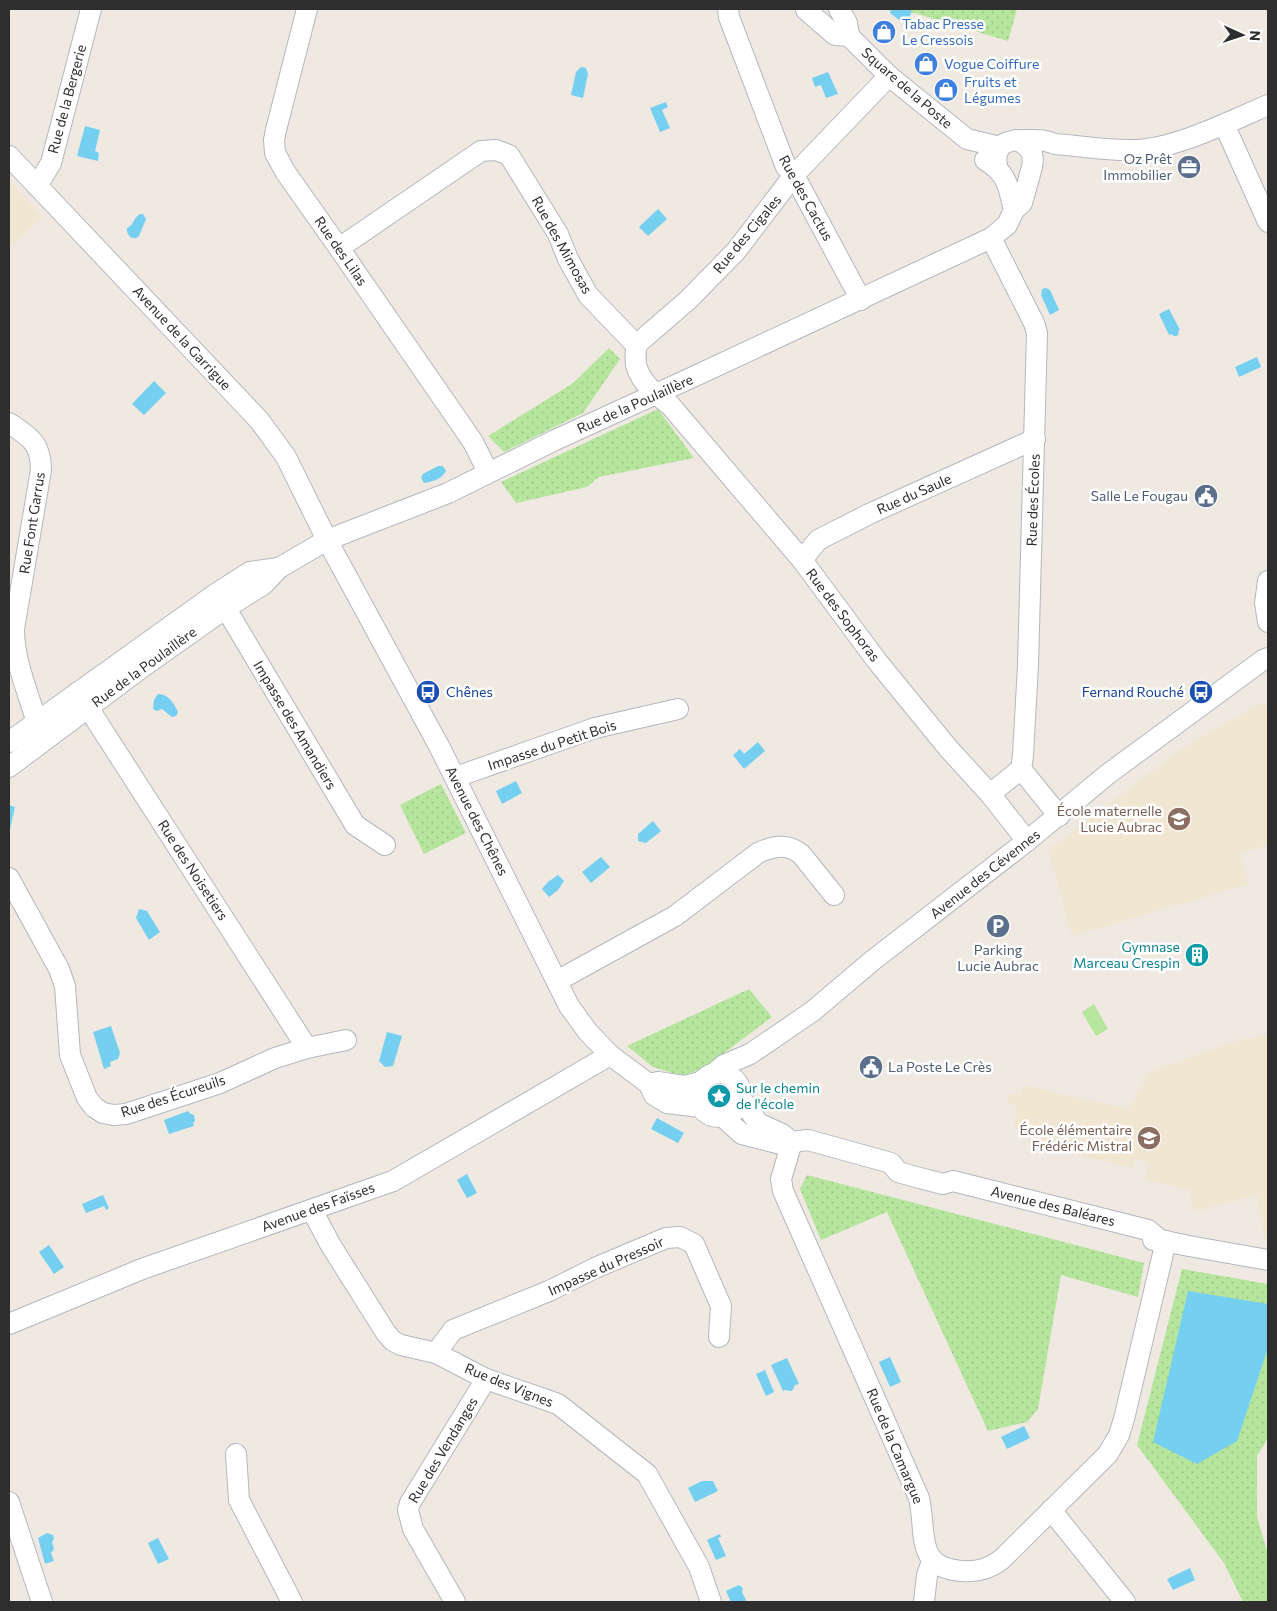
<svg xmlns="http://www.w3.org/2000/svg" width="1277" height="1611" viewBox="0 0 1277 1611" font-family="Commissioner,sans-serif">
	<defs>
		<pattern id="grass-dots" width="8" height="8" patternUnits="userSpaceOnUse" patternTransform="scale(1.25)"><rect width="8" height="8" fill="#b6e59e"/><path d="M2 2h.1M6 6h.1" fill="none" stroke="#9dc588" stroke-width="1.8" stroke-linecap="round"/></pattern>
	</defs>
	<rect width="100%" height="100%" fill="#efe9e1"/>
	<g fill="#f0e6d1">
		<polygon points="9,180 42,217 9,248"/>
		<polygon points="1265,701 1268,711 1268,845 1241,853 1249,884 1072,936 1048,850 1190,743"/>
		<polygon points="1268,1034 1268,1239 1264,1238 1257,1195 1194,1212 1189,1190 1145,1180 1149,1163 1135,1159 1133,1168 1028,1144 1031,1132 1013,1129 1017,1106 1007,1103 1008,1093 1021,1095 1023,1085 1128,1109 1149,1072 1236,1041"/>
	</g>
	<g fill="url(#grass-dots)">
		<polygon points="901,9 1017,9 1008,41"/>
		<polygon points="609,348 620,359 583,413 504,452 488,436 572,384"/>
		<polygon points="658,409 694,458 599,477 587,487 516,503 501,482"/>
		<polygon points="441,784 466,833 424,854 400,805"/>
		<polygon points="749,989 772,1017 704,1068 682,1076 653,1067 627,1046"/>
		<polygon points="807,1175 1144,1263 1138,1297 1061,1275 1038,1409 1027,1422 988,1431 887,1212 821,1240 800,1189"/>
		<polygon points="1182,1269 1268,1284 1268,1438 1257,1456 1257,1517 1268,1554 1268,1602 1243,1602 1224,1563 1137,1445"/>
	</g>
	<polygon fill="#b6e59e" points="1094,1004 1108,1029 1096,1036 1082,1012"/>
	<g fill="#75cff0">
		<polygon points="891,9 906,9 912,11 906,25 890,13"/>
		<polygon points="581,67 586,68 588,74 583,98 571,95 576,72"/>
		<polygon points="828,72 838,94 826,98 821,85 815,87 812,78"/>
		<polygon points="666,102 668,107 662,110 670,128 660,132 650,108"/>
		<polygon points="85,126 100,130 95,151 99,153 98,161 77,156"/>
		<polygon points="658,209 667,219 648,236 639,227"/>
		<path d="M140 214H143L146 219 139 236C133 242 126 235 127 228 134 225 133 218 140 214Z"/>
		<polygon points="1046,288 1050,290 1059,310 1050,315 1041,295 1042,289"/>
		<polygon points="1169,309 1180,330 1178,331 1179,333 1177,336 1173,336 1172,334 1169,335 1159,314"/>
		<polygon points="1257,357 1261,367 1239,377 1235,367"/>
		<polygon points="154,381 166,393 144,415 132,404"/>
		<path d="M438 466H443L446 471C442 479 432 482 424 483L421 478 423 474Z"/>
		<path d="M158 694C168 694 174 703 178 712L176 716 172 717 162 709 157 711 153 709 154 700Z"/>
		<polygon points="758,742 765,751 744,769 733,755 740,749 744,754"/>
		<polygon points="516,781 522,793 502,804 496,791"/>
		<polygon points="9,805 15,807 9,834"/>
		<polygon points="653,821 661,831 646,843 638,841 638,834"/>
		<polygon points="601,857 610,867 591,883 582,872"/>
		<polygon points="558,875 564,881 558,890 549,897 542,889 548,882"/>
		<polygon points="139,909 147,911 160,932 149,940 136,918"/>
		<polygon points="111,1026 120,1053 118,1059 110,1062 111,1066 104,1069 93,1032"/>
		<polygon points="387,1032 402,1036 393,1066 385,1067 379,1061"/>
		<polygon points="188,1111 191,1114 194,1115 195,1121 193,1123 194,1126 169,1134 164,1120"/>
		<polygon points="657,1118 684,1133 678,1143 651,1129"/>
		<polygon points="467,1174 477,1193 467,1198 457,1180"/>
		<polygon points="103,1195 109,1208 106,1210 104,1206 86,1213 82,1204"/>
		<polygon points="49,1245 64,1267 54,1274 39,1252"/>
		<polygon points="1188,1291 1268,1304 1268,1348 1237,1441 1197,1464 1153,1442"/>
		<polygon points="890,1357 901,1382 890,1387 879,1362"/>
		<polygon points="787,1358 799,1384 795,1385 792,1391 785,1390 783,1391 771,1365"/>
		<polygon points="765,1370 774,1392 766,1396 756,1374"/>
		<polygon points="1024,1426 1030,1438 1007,1449 1001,1437"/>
		<polygon points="702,1481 713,1481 718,1491 695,1502 688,1488"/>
		<polygon points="47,1533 53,1535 54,1539 52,1542 54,1549 51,1553 54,1561 45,1564 38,1538"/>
		<polygon points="720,1534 721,1537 718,1538 726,1556 716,1560 707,1540"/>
		<polygon points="158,1538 169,1559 158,1564 148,1543"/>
		<polygon points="1190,1568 1195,1580 1173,1590 1167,1579"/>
		<polygon points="739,1585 743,1588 742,1592 747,1602 731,1602 726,1591"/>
	</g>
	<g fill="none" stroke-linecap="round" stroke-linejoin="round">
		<g stroke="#b4b7c1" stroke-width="22">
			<g id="minor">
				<polyline points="307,9 276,130 274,140 275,153 286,173 339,248 473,442 488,472"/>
				<polyline points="728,9 729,17 786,167 794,175 861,300"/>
				<polyline points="839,9 847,23 849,36"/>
				<polyline points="806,10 835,35 849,36 889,76 967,139 1000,147"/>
				<path d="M889 76 794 175 736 251 688 300 636 345C636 351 635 359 636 365 641 383 656 395 670 405L802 560 877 661 948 748 990 794 1027 841"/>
				<polyline points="1224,124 1268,222"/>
				<polyline points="9,156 259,420 286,457 327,540 439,746 569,1006 588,1032 610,1055 649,1084 654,1095 667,1103 700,1107"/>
				<path d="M985 160C1008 174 1008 186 1014 210"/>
				<path d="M997 167C994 144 1005 140 1025 140 1036 140 1045 139 1055 144 1082 146 1109 151 1135 150 1175 149 1231 121 1268 105"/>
				<polyline points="37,186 51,163 91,9"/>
				<polyline points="339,248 481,151 496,150 509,155 558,234 568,259 588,295 636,345"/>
				<path d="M9 423C30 437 41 443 41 470L14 629C14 661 28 692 37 723"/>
				<polyline points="802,560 818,540 869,514 1035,439"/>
				<polyline points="1268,581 1265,603 1268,622"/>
				<polyline points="219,597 355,825 385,845"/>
				<polyline points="78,692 307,1048"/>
				<polyline points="9,742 217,593 250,572 279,568"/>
				<path d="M9 767 144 666 226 608 264 584 279 568 327 540 448 493 553 441 693 377 991 238 1007 225 1014 210 1022 203 1032 167C1035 153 1029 145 1016 140"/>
				<polyline points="1021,769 1059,816"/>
				<polyline points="456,777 595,728 678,709"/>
				<polyline points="990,794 1021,769 1023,755 1028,665 1037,333 1034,323 991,238"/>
				<polyline points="9,878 59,969 65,986 70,1055 87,1098 94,1107 103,1113 114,1115 126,1114 220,1083 275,1058 307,1048 346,1040"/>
				<path d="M557 981 675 916 758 853C773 846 787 843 801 854L834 895"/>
				<circle cx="719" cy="1095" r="22"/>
				<polyline points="713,1074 724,1065 750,1054 813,1011 872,961 1027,841 1108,774 1263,660 1268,658"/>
				<polyline points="649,1084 658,1082 684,1086 701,1082"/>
				<polyline points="741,1098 758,1123 782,1134 792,1142 808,1140 891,1163 898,1172 916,1177 943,1184 953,1181 1148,1230 1160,1240"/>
				<polyline points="723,1117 742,1134 781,1144 784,1144"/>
				<path d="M792 1142 781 1179 783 1191 919 1498C927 1532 914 1568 962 1571 978 1572 989 1569 1002 1559L1108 1454 1119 1435 1124 1419 1166 1241"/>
				<polyline points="312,1210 330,1244 386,1333 393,1341 401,1345 436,1353 486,1379 558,1404 647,1474 699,1567 711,1602"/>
				<polyline points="1153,1240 1160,1240 1189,1246 1268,1260"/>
				<polyline points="9,1324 142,1269 393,1181 610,1055"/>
				<polyline points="436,1353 453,1330 549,1291 595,1268 666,1238 680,1237 694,1244 721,1306 719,1337"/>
				<polyline points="236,1454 239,1500 292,1602"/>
				<polyline points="9,1502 42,1602"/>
				<polyline points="1051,1510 1125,1602"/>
				<polyline points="455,1602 413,1529 408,1510 410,1503 486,1379"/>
				<polyline points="924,1602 927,1575 932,1561"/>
			</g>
		</g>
		<use href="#minor" stroke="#fff" stroke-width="20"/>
	</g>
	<defs>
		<g id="shop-disc" transform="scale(1.25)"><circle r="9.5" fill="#3f7fe0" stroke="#fff"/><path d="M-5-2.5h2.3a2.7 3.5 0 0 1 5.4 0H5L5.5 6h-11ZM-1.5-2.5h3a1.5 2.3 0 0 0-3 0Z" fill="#fff"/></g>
		<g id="office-disc" transform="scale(1.25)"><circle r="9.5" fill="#5c6f8a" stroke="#fff"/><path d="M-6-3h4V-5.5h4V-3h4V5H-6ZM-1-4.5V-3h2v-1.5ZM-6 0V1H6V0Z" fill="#fff"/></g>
		<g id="civic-disc" transform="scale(1.25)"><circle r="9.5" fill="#5c6f8a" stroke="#fff"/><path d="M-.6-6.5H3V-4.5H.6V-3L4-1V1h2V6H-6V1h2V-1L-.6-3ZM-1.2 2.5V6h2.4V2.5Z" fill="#fff"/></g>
		<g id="bus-disc" transform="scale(1.25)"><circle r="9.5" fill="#1a4fb4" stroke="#fff"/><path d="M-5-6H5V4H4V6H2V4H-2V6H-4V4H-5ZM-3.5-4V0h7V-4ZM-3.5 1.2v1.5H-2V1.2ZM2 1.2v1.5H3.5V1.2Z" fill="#fff"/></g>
		<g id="school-disc" transform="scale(1.25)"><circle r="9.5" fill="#8d6e63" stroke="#fff"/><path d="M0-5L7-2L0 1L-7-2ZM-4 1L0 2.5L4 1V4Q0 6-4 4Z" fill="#fff"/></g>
		<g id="parking-disc" transform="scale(1.25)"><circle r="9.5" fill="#5c6f8a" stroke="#fff"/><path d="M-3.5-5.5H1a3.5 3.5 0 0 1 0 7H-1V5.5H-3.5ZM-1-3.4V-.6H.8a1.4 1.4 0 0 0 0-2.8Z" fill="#fff"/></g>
		<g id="building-disc" transform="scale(1.25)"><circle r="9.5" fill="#0f9aa8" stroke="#fff"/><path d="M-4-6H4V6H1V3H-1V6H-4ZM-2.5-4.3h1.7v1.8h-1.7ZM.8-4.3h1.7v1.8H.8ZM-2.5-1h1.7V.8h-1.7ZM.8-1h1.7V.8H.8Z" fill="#fff"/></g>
		<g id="sight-disc" transform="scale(1.25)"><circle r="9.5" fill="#0f9aa8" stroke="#fff"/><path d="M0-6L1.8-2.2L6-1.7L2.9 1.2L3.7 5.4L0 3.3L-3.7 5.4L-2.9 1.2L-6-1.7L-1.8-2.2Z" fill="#fff"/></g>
	</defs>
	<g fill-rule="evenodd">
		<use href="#shop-disc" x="884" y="32"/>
		<use href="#shop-disc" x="926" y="64"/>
		<use href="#shop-disc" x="946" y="90"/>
		<use href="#office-disc" x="1189" y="167"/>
		<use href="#civic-disc" x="1206" y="496"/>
		<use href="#bus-disc" x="428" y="692"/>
		<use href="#bus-disc" x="1201" y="692"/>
		<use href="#school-disc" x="1179" y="819"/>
		<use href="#parking-disc" x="998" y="926"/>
		<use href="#building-disc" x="1197" y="955"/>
		<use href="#civic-disc" x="871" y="1067"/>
		<use href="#sight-disc" x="719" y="1096"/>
		<use href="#school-disc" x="1149" y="1138"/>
	</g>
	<g text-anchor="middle" stroke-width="5" stroke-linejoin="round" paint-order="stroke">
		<g font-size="14" fill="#366cbe" stroke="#fff" text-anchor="start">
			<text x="902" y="29">Tabac Presse<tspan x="902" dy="16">Le Cressois</tspan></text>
			<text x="944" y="69">Vogue Coiffure</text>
			<text x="964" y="87">Fruits et<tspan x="964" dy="16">Légumes</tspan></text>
		</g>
		<g font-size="14" fill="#2e2e2e" stroke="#fff">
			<text transform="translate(907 88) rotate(41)" y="5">Square de la Poste</text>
			<text transform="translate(67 99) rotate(-75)" y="5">Rue de la Bergerie</text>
			<text transform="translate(806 198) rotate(61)" y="5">Rue des Cactus</text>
			<text transform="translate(747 234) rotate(-50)" y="5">Rue des Cigales</text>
			<text transform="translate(562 245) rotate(61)" y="5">Rue des Mimosas</text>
			<text transform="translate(341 251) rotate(55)" y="5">Rue des Lilas</text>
			<text transform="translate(182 338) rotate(47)" y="5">Avenue de la Garrigue</text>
			<text transform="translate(635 404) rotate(-24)" y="5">Rue de la Poulaillère</text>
			<text transform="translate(914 494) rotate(-24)" y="5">Rue du Saule</text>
			<text transform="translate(1033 500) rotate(-88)" y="5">Rue des Écoles</text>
			<text transform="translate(32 523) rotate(-81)" y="5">Rue Font Garrus</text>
			<text transform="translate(843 615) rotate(53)" y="5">Rue des Sophoras</text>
			<text transform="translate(144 667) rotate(-36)" y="5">Rue de la Poulaillère</text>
			<text transform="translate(295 725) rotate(59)" y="5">Impasse des Amandiers</text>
			<text transform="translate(552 745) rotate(-18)" y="5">Impasse du Petit Bois</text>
			<text transform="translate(477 821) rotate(63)" y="5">Avenue des Chênes</text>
			<text transform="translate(193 870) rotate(57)" y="5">Rue des Noisetiers</text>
			<text transform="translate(985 874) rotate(-38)" y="5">Avenue des Cévennes</text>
			<text transform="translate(173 1096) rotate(-18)" y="5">Rue des Écureuils</text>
			<text transform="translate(1053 1206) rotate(14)" y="5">Avenue des Baléares</text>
			<text transform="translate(318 1207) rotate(-20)" y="5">Avenue des Faïsses</text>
			<text transform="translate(606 1266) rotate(-24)" y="5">Impasse du Pressoir</text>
			<text transform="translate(509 1385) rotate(22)" y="5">Rue des Vignes</text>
			<text transform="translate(895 1446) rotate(67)" y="5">Rue de la Camargue</text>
			<text transform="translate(443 1450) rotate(-59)" y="5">Rue des Vendanges</text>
		</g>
		<g font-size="14" fill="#4e5e75" stroke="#fff" text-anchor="end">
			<text x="1172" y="164">Oz Prêt<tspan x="1172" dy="16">Immobilier</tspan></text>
			<text x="1188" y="501">Salle Le Fougau</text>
			<text x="998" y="955" text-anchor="middle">Parking<tspan x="998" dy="16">Lucie Aubrac</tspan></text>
			<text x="888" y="1072" text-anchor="start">La Poste Le Crès</text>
		</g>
		<g font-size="14" fill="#164399" stroke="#fff" text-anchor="start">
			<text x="446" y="697">Chênes</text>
			<text x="1184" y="697" text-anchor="end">Fernand Rouché</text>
		</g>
		<g font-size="14" fill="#785e54" stroke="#fff" text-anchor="end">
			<text x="1162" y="816">École maternelle<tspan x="1162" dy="16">Lucie Aubrac</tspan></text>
			<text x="1132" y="1135">École élémentaire<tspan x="1132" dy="16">Frédéric Mistral</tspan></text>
		</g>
		<g font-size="14" fill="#0d838f" stroke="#fff" text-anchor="end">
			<text x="1180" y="952">Gymnase<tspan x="1180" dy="16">Marceau Crespin</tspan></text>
			<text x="736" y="1093" text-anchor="start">Sur le chemin<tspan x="736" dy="16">de l'école</tspan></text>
		</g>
	</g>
	<rect width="1277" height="1611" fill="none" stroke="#2e2e2e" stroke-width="20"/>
	<g transform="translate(1242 35) rotate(93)" stroke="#ffffff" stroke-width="4" paint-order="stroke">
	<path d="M0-4L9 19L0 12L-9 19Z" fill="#2e2e2e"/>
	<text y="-8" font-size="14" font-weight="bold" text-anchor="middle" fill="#2e2e2e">N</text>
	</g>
</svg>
